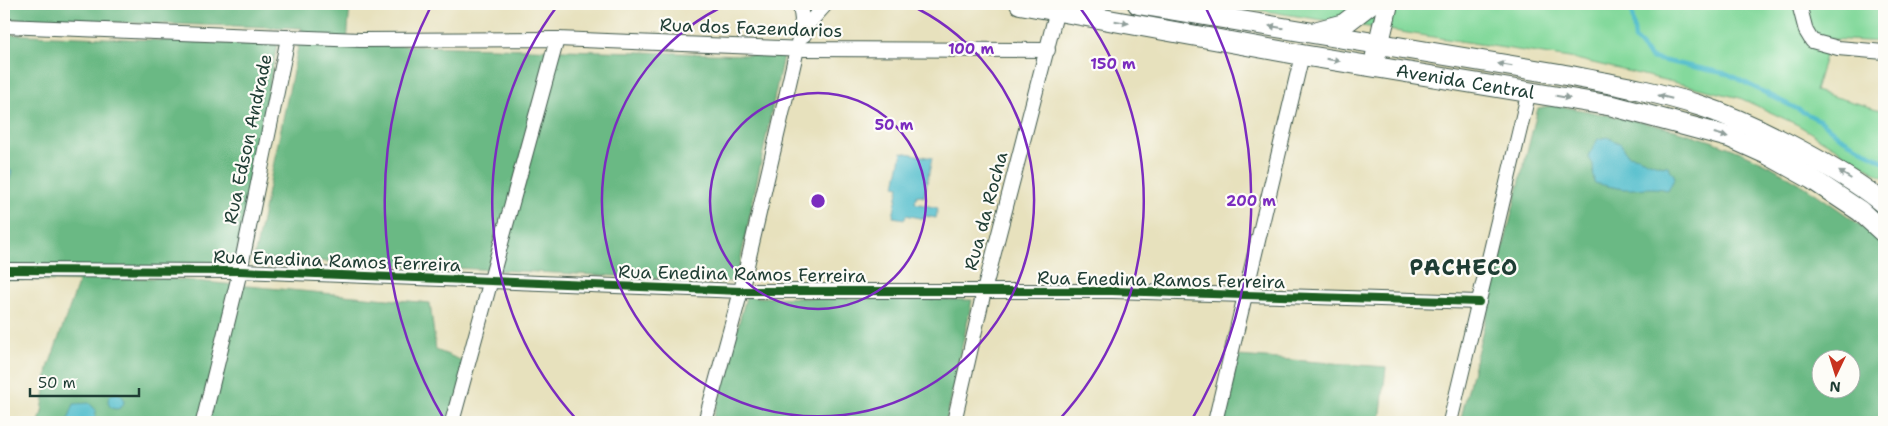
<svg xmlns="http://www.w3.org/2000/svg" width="1888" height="426" viewBox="0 0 1888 426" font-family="'Shantell Sans',sans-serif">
	<rect width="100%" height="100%" fill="#fdfcf7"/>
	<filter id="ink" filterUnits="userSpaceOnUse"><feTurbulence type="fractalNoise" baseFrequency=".02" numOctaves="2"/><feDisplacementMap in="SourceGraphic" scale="10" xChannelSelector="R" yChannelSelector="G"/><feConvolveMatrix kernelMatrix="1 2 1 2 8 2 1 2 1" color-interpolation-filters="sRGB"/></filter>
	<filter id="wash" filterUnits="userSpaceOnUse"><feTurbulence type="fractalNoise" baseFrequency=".0096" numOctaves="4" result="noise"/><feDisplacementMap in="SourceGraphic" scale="20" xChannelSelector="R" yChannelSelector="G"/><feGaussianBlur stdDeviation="1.12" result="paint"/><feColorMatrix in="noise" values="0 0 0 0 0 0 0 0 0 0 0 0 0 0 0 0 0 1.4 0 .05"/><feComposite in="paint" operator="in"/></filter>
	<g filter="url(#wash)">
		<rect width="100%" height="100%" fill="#e7e1bd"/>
		<polygon fill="#84d99c" stroke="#528b68" points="1219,4 1884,4 1884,42 1830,39 1815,91 1884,111 1884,178 1798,125 1740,98 1576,59"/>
		<g fill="#6bb984" stroke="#457b5c" fill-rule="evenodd">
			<polygon points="4,4 350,4 347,44 783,56 736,282 254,258 302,28 4,19"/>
			<polygon points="4,34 277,45 235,264 106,278 161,278 430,303 436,350 473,365 459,422 39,422 42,412 48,368 79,281 4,280"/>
			<path d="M1555 105C1628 119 1704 131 1770 166 1811 188 1848 216 1884 243V422H1460L1538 108ZM1820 358H1850V388H1820Z"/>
			<polygon points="746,297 972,300 946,422 712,422"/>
			<polygon points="1238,356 1386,367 1380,422 1223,422"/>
		</g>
		<g fill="#51bdcc" stroke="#387d80">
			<path d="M1607 137 1621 144 1628 155C1645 157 1651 166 1668 166L1675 177 1668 191C1657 185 1638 190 1625 189 1615 188 1604 185 1594 183L1593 164 1588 156 1598 139Z"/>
			<polygon points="902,152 932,158 924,197 917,195 915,203 938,208 936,218 925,216 924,219 906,215 905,219 893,217 899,187 895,186"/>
			<polygon points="4,169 12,171 6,193 4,192"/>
			<circle cx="116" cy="401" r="8"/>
			<polygon points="89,403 96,410 95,422 67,422 74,404"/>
		</g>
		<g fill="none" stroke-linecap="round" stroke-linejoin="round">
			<polyline stroke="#51bdcc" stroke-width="4.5" points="1631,4 1635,39 1651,58 1728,74 1821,121 1840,137 1884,162"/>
		</g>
	</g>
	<g filter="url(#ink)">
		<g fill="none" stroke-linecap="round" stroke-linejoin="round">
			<g stroke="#3d5649" stroke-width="16">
				<g id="minor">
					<polyline points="1799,4 1806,31 1812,41 1838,48 1884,52"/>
					<polyline points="4,26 360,40 557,39 805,49 1048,50"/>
					<polyline points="804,35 809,23 826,4"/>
					<polyline points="4,270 240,271 741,291 1112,291 1479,302"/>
					<polyline points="203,422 240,271 288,38"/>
					<polyline points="452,422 557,39"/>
					<polyline points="705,422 741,291 797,49 802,20 800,4"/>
					<polyline points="954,422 984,291 1057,10"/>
					<polyline points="1215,422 1302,55"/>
					<polyline points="1450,422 1529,91"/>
				</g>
			</g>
			<g stroke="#3d5649" stroke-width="22">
				<g id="secondary">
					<path id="s1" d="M1020 4 1302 55 1613 106 1729 137 1769 155 1812 179 1860 211 1884 233"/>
					<path d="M1138 4 1560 74C1607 83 1655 91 1701 106 1740 119 1778 138 1814 158 1839 172 1863 186 1884 204"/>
					<polyline points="1318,31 1344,24 1370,4"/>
					<polyline points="1376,55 1388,4"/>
				</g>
			</g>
			<use href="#minor" stroke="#fff" stroke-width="14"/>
			<use href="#secondary" stroke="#fff" stroke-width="20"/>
			<g stroke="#fdfcf7" stroke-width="11">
				<polyline id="cycleway" points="4,270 240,271 741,291 1112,291 1479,302"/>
			</g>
			<use href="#cycleway" stroke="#1b5e20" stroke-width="8"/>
		</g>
		<defs><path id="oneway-solid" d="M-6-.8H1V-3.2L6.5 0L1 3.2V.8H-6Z" transform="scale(1.25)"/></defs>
		<g fill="#8f9e9a">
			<use href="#oneway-solid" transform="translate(1122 22) rotate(10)"/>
			<use href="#oneway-solid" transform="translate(1276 27) rotate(-171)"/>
			<use href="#oneway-solid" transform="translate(1333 60) rotate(9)"/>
			<use href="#oneway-solid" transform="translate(1505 65) rotate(-170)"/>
			<use href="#oneway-solid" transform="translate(1563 97) rotate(10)"/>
			<use href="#oneway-solid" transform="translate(1665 97) rotate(-166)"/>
			<use href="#oneway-solid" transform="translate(1721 135) rotate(15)"/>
			<use href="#oneway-solid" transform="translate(1845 175) rotate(-148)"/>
		</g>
	</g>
	<g fill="none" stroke="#7b2cbf" stroke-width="2.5">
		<circle cx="818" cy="201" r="108"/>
		<path d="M908 4A216 216 0 1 1 728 4"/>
		<path d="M578 421A325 325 0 0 1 558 5M1078 5A325 325 0 0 1 1058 421"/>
		<path d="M445 421A433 433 0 0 1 432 4M1204 4A433 433 0 0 1 1191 421"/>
	</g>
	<g text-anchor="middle" stroke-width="4.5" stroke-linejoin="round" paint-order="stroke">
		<g font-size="18" fill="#1f3d34" stroke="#fdfcf7">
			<text transform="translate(751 28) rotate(2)" y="6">Rua dos Fazendarios</text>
			<text dy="6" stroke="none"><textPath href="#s1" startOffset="452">Avenida Central</textPath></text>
			<text transform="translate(248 139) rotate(-78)" y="6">Rua Edson Andrade</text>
			<text transform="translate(986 211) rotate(-75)" y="6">Rua da Rocha</text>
			<text transform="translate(337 261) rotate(2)" y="6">Rua Enedina Ramos Ferreira</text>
			<text transform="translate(742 274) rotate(1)" y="6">Rua Enedina Ramos Ferreira</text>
			<text transform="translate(1161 280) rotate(1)" y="6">Rua Enedina Ramos Ferreira</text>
		</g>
		<g font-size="22" font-weight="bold" letter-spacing="1" fill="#1f3d34" stroke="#fdfcf7">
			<text x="1464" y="275">PACHECO</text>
		</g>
	</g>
	<circle cx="818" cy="201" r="8" fill="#7b2cbf" stroke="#fdfcf7" stroke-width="2.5"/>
	<g font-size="15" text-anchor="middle" font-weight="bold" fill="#7b2cbf" stroke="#fdfcf7" stroke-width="4.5" stroke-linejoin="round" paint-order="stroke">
		<text x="971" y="54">100 m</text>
		<text x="1113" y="69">150 m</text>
		<text x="894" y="130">50 m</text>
		<text x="1251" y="206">200 m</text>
	</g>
	<rect width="1888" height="426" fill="none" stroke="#fdfcf7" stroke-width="20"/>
	<g transform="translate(1836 374) rotate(184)"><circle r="24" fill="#fdfcf7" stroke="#a4b0a9"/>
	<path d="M0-4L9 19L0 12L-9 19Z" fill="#c8321e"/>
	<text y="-8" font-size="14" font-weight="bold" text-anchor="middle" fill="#1f3d34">N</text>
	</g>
	<path d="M30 388v8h109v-8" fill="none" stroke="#1f3d34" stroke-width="2.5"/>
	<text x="38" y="388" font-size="15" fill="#1f3d34" stroke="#fdfcf7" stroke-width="4" paint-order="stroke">50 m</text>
</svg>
